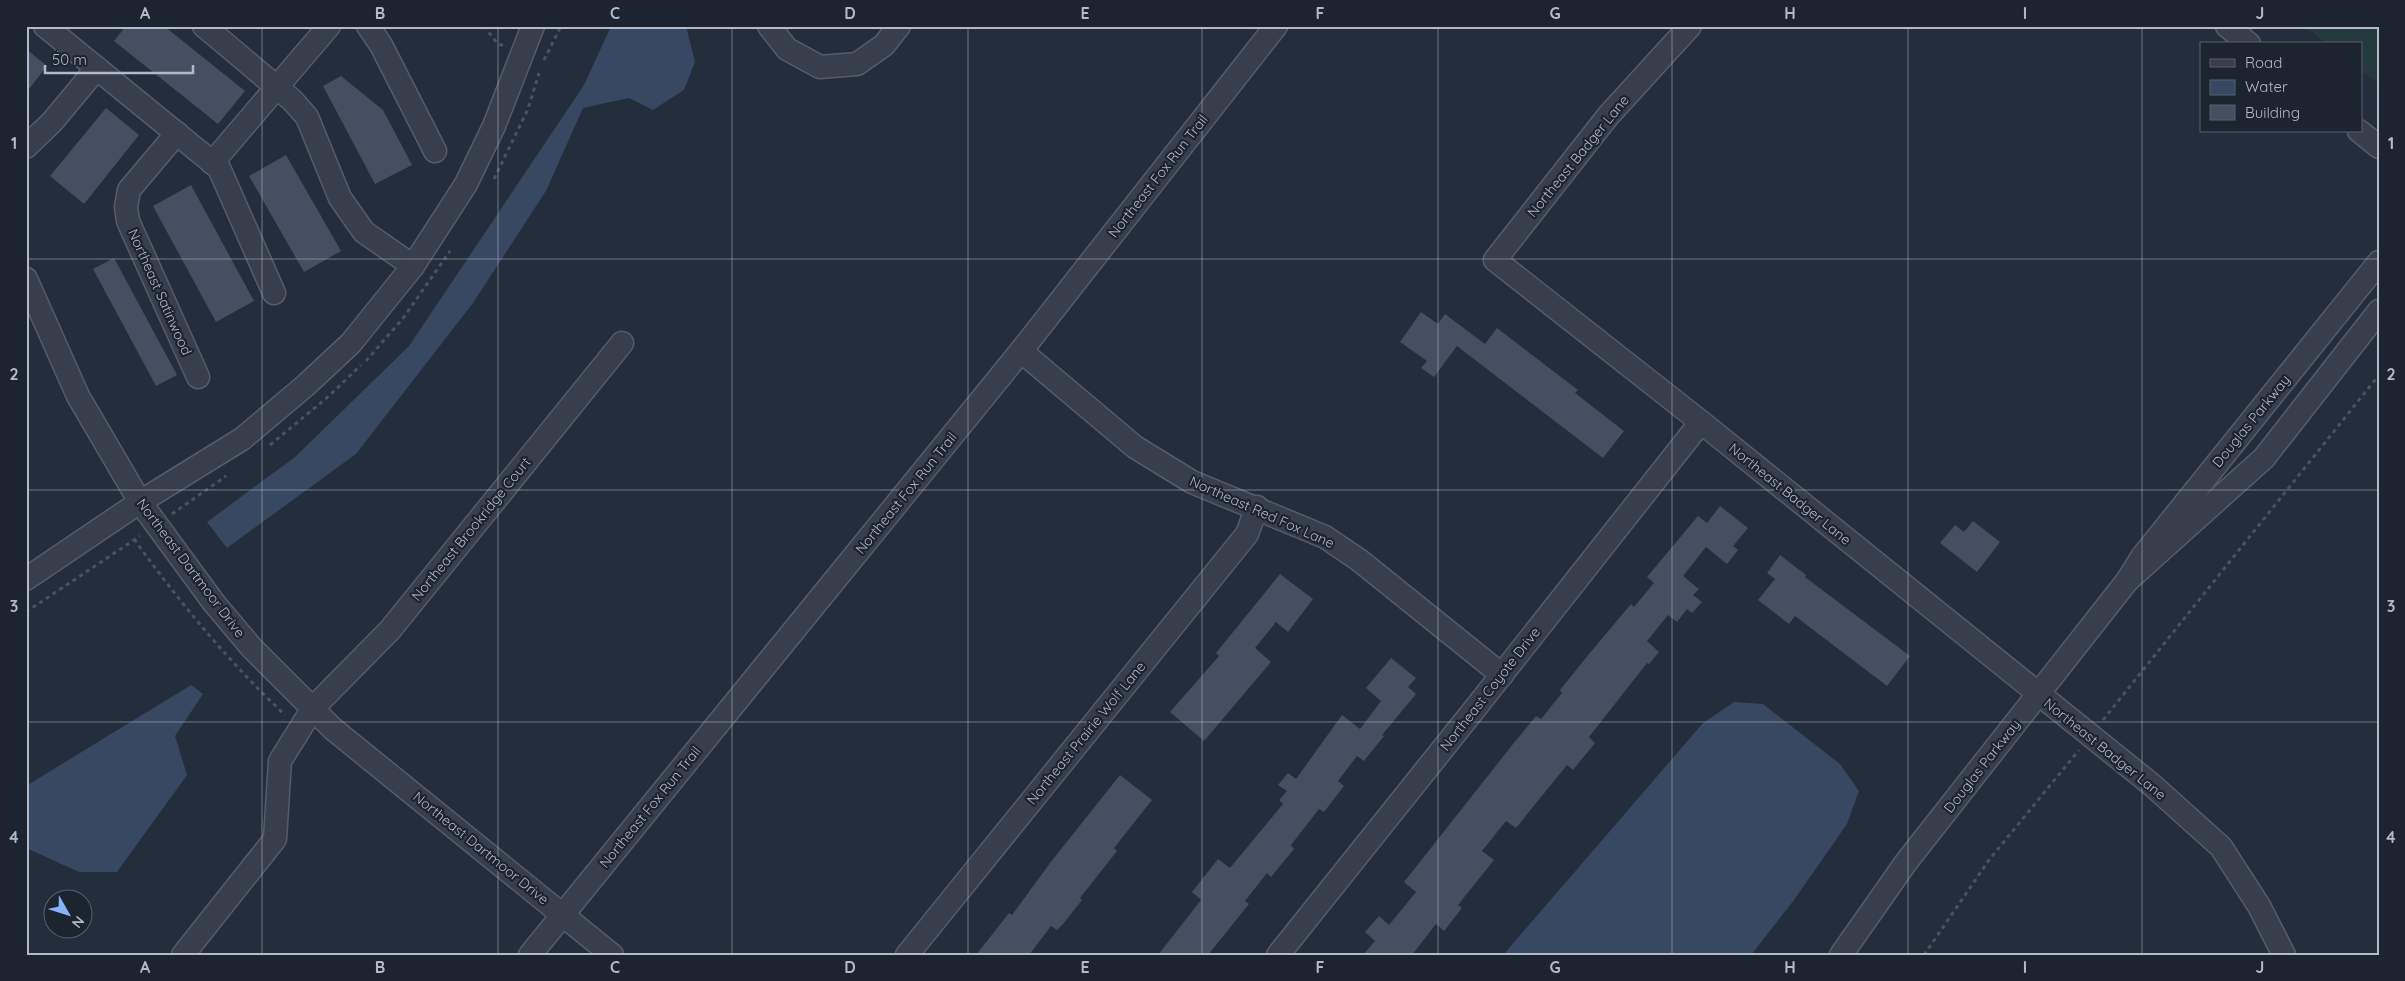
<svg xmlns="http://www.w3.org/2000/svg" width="2405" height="981" viewBox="0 0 2405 981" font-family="Quicksand,sans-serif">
	<rect width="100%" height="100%" fill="#232d3b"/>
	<polygon fill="#243a3c" points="2305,26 2379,26 2379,84 2361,71 2361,44 2327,44"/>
	<g fill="#364862">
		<polygon points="611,26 686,26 695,62 684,90 653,110 629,98 583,108 546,191 473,303 356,454 227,548 207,522 295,457 409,346 584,85"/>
		<polygon points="191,685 203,694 175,736 187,775 117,872 79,872 26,848 26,786"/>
		<polygon points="1734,702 1763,704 1840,764 1859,791 1847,824 1794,900 1751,955 1503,955 1703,723"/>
	</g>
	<g fill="#445060">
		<polygon points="126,26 164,26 245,91 218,124 114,41"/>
		<polygon points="26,49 47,66 26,93"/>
		<polygon points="341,76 383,110 412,165 375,184 323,86"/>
		<polygon points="106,108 139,135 84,204 50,176"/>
		<polygon points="286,155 341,251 304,272 249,176"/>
		<polygon points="191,185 254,301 216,322 153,206"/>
		<polygon points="114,258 177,375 156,386 93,269"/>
		<polygon points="1421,312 1438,324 1445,314 1485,344 1497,328 1578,390 1575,393 1624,431 1603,458 1457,346 1434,377 1421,368 1427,361 1400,342"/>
		<polygon points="1720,506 1748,528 1733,546 1738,550 1727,564 1706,547 1683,576 1699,589 1693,595 1702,602 1692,613 1687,609 1677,622 1668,615 1647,641 1659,652 1649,664 1647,663 1589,737 1595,743 1573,770 1567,765 1516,828 1506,821 1482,851 1494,860 1458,905 1462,908 1444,931 1436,924 1412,955 1363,955 1375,941 1365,932 1379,916 1389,925 1416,892 1404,882 1513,744 1536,716 1541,719 1562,693 1560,690 1589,654 1631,604 1634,607 1654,583 1647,577 1698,516 1707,523"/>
		<polygon points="1973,521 2000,542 1977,572 1940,543 1955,525 1964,532"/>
		<polygon points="1780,555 1806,575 1805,577 1910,656 1887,686 1795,616 1789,624 1758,600 1775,579 1767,573"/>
		<polygon points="1280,574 1313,599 1288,632 1276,622 1255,648 1271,662 1204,741 1170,712 1219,656 1216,653"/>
		<polygon points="1391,658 1416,678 1408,687 1416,694 1382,735 1384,736 1364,761 1357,756 1338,781 1344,786 1324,812 1319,809 1291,845 1294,849 1271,877 1267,873 1245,901 1249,904 1208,955 1158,955 1201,900 1192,892 1218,859 1230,868 1283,804 1279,800 1287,791 1278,785 1288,773 1296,779 1342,715 1360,729 1381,701 1366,688"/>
		<polygon points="1120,775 1152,800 1114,848 1117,851 1080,898 1082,900 1063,924 1057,930 1051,926 1029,955 976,955 1009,913 1012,915 1050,863"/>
	</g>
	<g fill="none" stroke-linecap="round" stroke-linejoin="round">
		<g stroke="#545d69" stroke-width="25">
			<g id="minor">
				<polyline points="45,26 219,168 274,293"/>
				<polyline points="204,26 292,100 307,117 340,198 364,232 413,266"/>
				<polyline points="368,26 381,45 435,151"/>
				<polyline points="769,26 787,49 820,67 857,64 884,45 899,26"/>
				<polyline points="1690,26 1608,116 1495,260 1701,422 2152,785 2221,847 2259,906 2284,955"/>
				<polyline points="2227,26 2249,44"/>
				<polyline points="2359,131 2379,147"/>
				<polyline points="177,133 129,190 126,207 128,221 198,377"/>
				<polyline points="26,147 52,122 97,68"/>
				<polyline points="212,163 329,26"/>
				<polyline points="2379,262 2142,557 2127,581 2264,458 2379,311"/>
				<polyline points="26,279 78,396 140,502 214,603 251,647 333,729 612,955"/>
				<polyline points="1021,351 1135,447 1192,482 1325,537 1359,560 1502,675"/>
				<polyline points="26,579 140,502 242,439 305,386 351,343 413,266 466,184 494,126 533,26"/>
				<polyline points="183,955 275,839 280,761 313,708 390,630 622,343"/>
				<polyline points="530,955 1021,351 1276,26"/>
				<polyline points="907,955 1247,534 1257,507"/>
				<polyline points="1278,955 1477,706 1701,422"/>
				<polyline points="1841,955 1907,861 2127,581"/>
			</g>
		</g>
		<g stroke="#425759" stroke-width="3" stroke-dasharray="4 4" stroke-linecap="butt">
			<polyline points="484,26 497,43 504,46"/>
			<polyline points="544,60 561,26"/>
			<polyline points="494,179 528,109 539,73"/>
			<polyline points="366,361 404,317 450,251"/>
			<polyline points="270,445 329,396 361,365"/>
			<polyline points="172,514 226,476"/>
			<path d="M134 539C180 603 228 661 285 715"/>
			<polyline points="26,612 140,536"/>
			<polyline points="2103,720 2379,375"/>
			<polyline points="1924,955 1989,860 2079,750"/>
		</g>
		<use href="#minor" stroke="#363f4b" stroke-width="22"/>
	</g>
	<path fill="none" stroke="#b2bac7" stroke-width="1" stroke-opacity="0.55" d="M262 26V955M498 26V955M732 26V955M968 26V955M1202 26V955M1438 26V955M1672 26V955M1908 26V955M2142 26V955M26 259H2379M26 490H2379M26 722H2379"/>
	<g text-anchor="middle" stroke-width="4.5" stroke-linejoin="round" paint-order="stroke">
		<g font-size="14" fill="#b2bac7" stroke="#1c2430">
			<text transform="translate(1578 156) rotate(-51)" y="5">Northeast Badger Lane</text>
			<text transform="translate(1158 176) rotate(-52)" y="5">Northeast Fox Run Trail</text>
			<text transform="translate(160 292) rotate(66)" y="5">Northeast Satinwood</text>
			<text transform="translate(2251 421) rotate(-51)" y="5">Douglas Parkway</text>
			<text transform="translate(906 493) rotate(-51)" y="5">Northeast Fox Run Trail</text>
			<text transform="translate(1790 494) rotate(39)" y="5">Northeast Badger Lane</text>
			<text transform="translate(1262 512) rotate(24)" y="5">Northeast Red Fox Lane</text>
			<text transform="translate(471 529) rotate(-51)" y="5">Northeast Brookridge Court</text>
			<text transform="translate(191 568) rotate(53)" y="5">Northeast Dartmoor Drive</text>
			<text transform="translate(1490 689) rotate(-52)" y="5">Northeast Coyote Drive</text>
			<text transform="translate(1086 733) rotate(-51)" y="5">Northeast Prairie Wolf Lane</text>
			<text transform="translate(2105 749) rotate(39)" y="5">Northeast Badger Lane</text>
			<text transform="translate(1982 766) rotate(-52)" y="5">Douglas Parkway</text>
			<text transform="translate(650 807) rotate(-51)" y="5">Northeast Fox Run Trail</text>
			<text transform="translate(481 848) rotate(39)" y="5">Northeast Dartmoor Drive</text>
		</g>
	</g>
	<rect width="2405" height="981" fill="none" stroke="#1c2430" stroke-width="55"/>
	<rect x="2200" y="42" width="162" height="90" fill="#1c2430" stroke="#58606c"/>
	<rect x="2210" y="59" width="25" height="8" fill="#363f4b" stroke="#58606c"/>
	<text x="2245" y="68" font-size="15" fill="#b2bac7">Road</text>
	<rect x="2210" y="80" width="25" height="15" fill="#364862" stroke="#58606c"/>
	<text x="2245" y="92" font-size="15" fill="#b2bac7">Water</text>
	<rect x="2210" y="105" width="25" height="15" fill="#445060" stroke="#58606c"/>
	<text x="2245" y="118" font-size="15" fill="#b2bac7">Building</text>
	<g transform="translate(68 914) rotate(129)"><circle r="24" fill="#1c2430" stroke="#58606c"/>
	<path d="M0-4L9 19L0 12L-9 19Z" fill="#86b2f7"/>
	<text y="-8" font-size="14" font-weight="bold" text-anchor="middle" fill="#b2bac7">N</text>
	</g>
	<path d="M45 65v8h148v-8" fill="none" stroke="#b2bac7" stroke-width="2.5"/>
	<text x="52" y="65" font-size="15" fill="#b2bac7" stroke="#1c2430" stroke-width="4" paint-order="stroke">50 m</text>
	<rect x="28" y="28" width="2350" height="926" fill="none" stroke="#b2bac7" stroke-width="2"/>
	<g font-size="16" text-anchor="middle" font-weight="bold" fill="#b2bac7">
		<text x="145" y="19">A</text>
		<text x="380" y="19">B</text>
		<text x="615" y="19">C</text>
		<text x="850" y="19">D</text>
		<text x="1085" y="19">E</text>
		<text x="1320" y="19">F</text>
		<text x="1555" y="19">G</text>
		<text x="1790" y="19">H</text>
		<text x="2025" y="19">I</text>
		<text x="2260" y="19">J</text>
		<text x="14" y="149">1</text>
		<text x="2391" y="149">1</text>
		<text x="14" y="380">2</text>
		<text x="2391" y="380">2</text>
		<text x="14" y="612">3</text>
		<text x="2391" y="612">3</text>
		<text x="14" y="843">4</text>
		<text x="2391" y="843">4</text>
		<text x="145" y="973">A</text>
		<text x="380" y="973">B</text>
		<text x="615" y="973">C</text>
		<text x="850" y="973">D</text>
		<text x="1085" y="973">E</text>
		<text x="1320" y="973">F</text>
		<text x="1555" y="973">G</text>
		<text x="1790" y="973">H</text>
		<text x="2025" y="973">I</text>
		<text x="2260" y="973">J</text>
	</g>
</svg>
